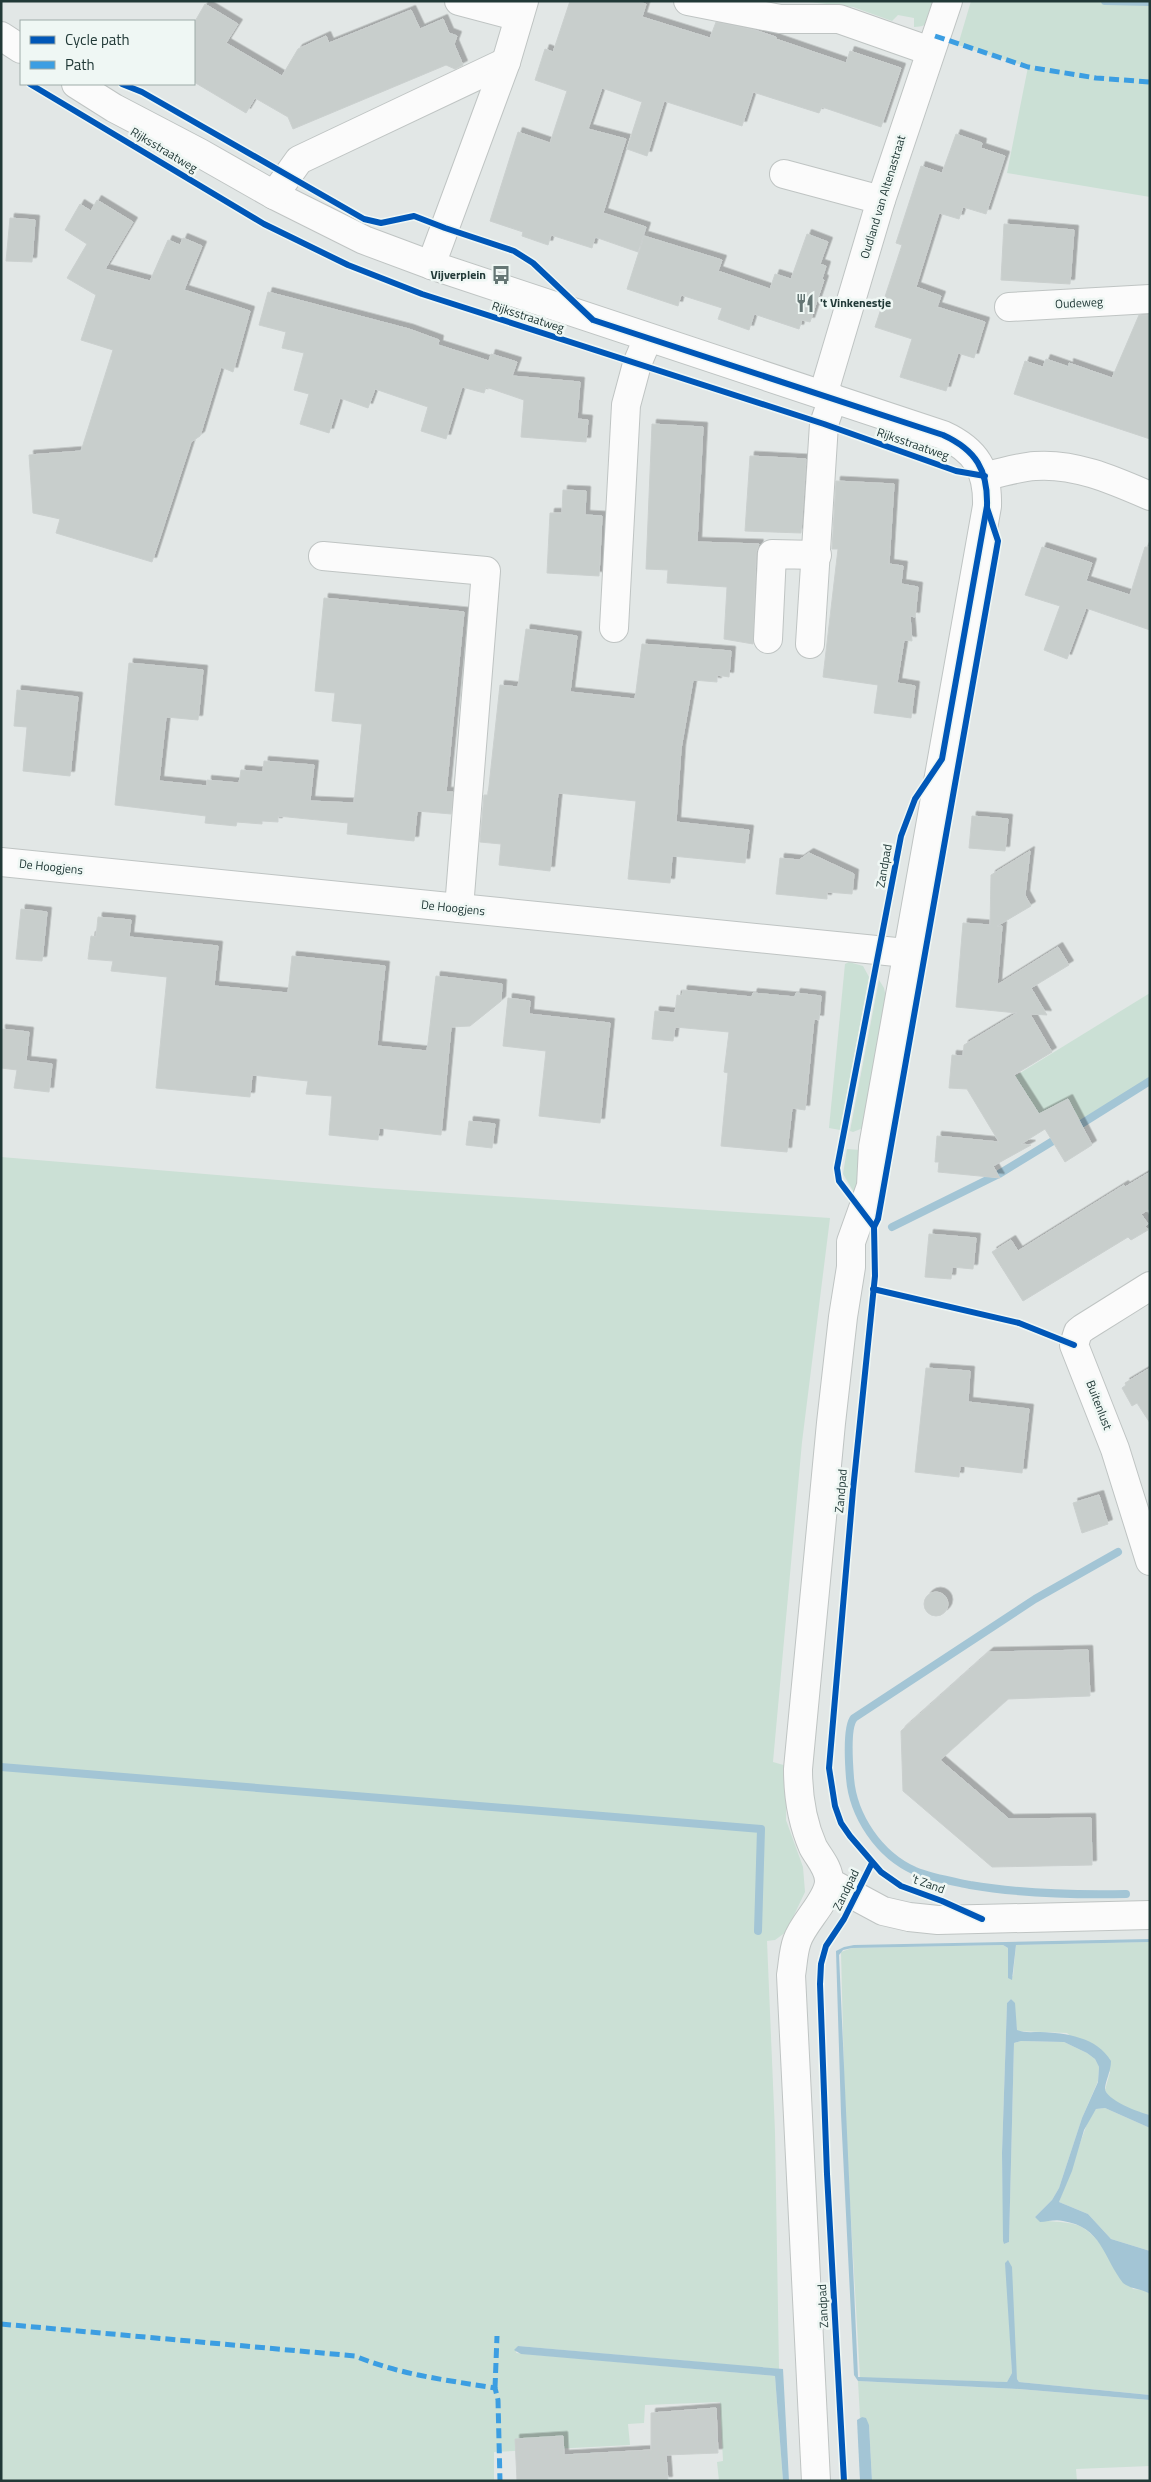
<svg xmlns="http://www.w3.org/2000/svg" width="1151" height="2482" viewBox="0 0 1151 2482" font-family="'Titillium Web',sans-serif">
	<defs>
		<filter id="shadow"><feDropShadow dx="4.5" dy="-4.5" stdDeviation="0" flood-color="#0004"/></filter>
	</defs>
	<rect width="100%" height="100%" fill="#e2e7e6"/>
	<g fill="#cbe0d5">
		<path d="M800 1H940C935 16 931 27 914 27V18L898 15 892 21 853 7Z"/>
		<polygon points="971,1 1150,1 1150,197 1007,173 1028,67 958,45"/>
		<polygon points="849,962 863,966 869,977 840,1130 829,1128 845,964"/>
		<polygon points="879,980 884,988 887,1002 863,1128 853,1132 850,1131"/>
		<polygon points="1150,993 1150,1078 1053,1136 1015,1076"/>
		<polygon points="847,1149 860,1150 858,1199 843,1174"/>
		<polygon points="1,1157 374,1188 830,1218 802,1442 773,1762 787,1766 786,1820 803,1867 805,1892 786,1932 775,1940 767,1941 775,2132 779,2369 518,2346 516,2353 775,2376 783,2481 719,2481 717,2462 723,2461 720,2402 645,2405 644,2423 628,2424 630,2445 494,2452 494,2481 1,2481"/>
		<path d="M1150 1942V2115C1137 2113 1110 2103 1105 2090L1110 2072 1067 2033 1017 2031 1014 2003 1011 1999 1007 2003 1002 2153 1004 2244 1009 2242 1014 2043 1021 2041 1064 2042 1087 2053 1095 2059 1099 2067 1098 2081 1082 2118 1059 2188 1052 2200 1035 2217C1049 2224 1062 2220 1077 2225 1097 2231 1119 2271 1133 2289L1143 2290 1150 2294V2395L1019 2382 1017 2379 1006 2261 1012 2373 1007 2382 860 2378 845 2115 841 1952 852 1948 1003 1945 1008 1948V1978L1013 1976 1016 1945Z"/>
		<polygon points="1105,2108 1150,2128 1150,2251 1111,2239 1088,2214 1059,2202 1088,2121 1096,2109"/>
		<polygon points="858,2381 1019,2389 1150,2400 1150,2466 1076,2469 1077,2481 872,2481 869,2425 862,2417 860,2418"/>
	</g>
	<g fill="#a3c5d5">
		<polygon points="1150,1939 1150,1942 1016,1945 1012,1980 1008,1978 1008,1948 1003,1945 852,1948 843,1950 839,1955 858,2377 1007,2382 1012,2373 1005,2263 1008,2260 1012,2267 1017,2379 1019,2382 1150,2395 1150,2400 1019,2389 858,2381 854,2375 841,2114 836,1951 844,1947 854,1945"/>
		<path d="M1011 1999 1015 2003 1017 2030C1024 2033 1032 2032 1040 2032 1066 2033 1097 2037 1111 2061 1111 2071 1106 2079 1105 2088 1104 2099 1140 2113 1150 2115V2128L1105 2108 1096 2109 1084 2130 1072 2171 1059 2202 1088 2214 1111 2239 1150 2251V2294C1141 2288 1132 2290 1123 2283 1103 2257 1102 2227 1063 2221 1055 2219 1047 2222 1040 2222L1035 2217 1052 2200 1059 2188 1082 2118 1098 2082 1099 2067 1095 2059 1087 2053 1064 2042 1021 2041 1014 2043 1009 2242 1004 2244 1003 2241 1002 2153 1007 2003Z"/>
		<polygon points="518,2346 783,2369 789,2481 783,2481 775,2376 521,2354 514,2350"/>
		<polygon points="862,2417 866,2418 869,2425 872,2481 860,2481 857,2420"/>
	</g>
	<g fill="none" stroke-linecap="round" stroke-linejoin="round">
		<g stroke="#a3c5d5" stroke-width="8">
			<polyline points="1105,1 1150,2"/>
			<polyline points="1073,1129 1150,1081"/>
			<polyline points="892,1227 999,1174 1061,1136"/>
			<path d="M1118 1552 1035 1599 854 1718C846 1727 849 1765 850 1778 853 1816 879 1855 915 1871 932 1878 951 1881 970 1885 1022 1894 1073 1895 1126 1894"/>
			<polyline points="1,1767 761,1829 758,1931"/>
		</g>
	</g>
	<g fill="#c8cecc" stroke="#cbd0cf" filter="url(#shadow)">
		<polygon points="570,1 634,1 646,4 642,17 710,38 716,22 755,30 776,37 776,39 846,63 850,51 901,68 881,127 822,107 819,113 753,92 742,126 664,101 647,156 627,149 642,102 602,88 588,129 626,139 603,213 646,227 638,252 595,237 592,248 551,235 548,245 522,236 523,232 490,221 518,132 550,143 567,91 535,80 545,49 553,52"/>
		<polygon points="205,4 238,24 226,43 282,76 298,49 326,36 329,43 411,10 420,29 443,19 449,33 457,36 454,44 463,65 455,69 446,65 293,129 288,117 255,98 246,113 194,82 194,23"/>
		<polygon points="956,134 982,143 981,148 1005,156 986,214 963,207 959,219 939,213 916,287 941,296 937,307 985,322 974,358 958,353 946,391 900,377 912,339 875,327 902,245 896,243 921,166 942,173"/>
		<polygon points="97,200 133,222 105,269 150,281 168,240 180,245 183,238 202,246 184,290 250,311 233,372 221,367 200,436 191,442 152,562 56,533 60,519 33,513 29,455 81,451 113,350 81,340 96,295 67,278 87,244 65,230 80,204 91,211"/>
		<polygon points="10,218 35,220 32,262 6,261"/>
		<polygon points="1004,224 1074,230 1070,284 1001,280"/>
		<polygon points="807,234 828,242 820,264 826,266 822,279 824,280 810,322 802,320 799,329 754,314 749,330 718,319 722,308 681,295 678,306 627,289 644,236 722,260 718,271 770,289 775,274 791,279"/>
		<polygon points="268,292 409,329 439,340 438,345 489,361 491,354 517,362 512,376 580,382 577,419 588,420 586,442 521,437 524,400 486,387 484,393 462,387 446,439 421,431 428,407 375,389 368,408 340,398 329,433 300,424 309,394 294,390 304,353 282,348 286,332 259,325"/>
		<polygon points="1139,315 1150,315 1150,439 1014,394 1025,361 1043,367 1046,359 1069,367 1069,363 1112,378"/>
		<polygon points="652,424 703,427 697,542 759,544 756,553 753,644 724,639 727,587 667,583 668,570 646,569"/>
		<polygon points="750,456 806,459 801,533 745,531"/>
		<polygon points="836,481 894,484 889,564 903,566 901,584 918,587 915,617 910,616 912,641 904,640 897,683 915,686 911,718 874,713 878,685 823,677 838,549 832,549"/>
		<polygon points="563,490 586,491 585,515 602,516 599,576 547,573 550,513 562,513"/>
		<polygon points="1042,547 1092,563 1086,581 1130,595 1145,547 1150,547 1150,630 1086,608 1067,659 1044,650 1060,606 1025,595"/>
		<polygon points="324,598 464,612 446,792 453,792 451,814 417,811 414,841 347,834 348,823 278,816 278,822 262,821 262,824 237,822 236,826 205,823 206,816 115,805 129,663 203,670 198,720 166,717 159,781 207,786 207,780 239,783 241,770 263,772 264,761 314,765 310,801 354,803 362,724 332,721 335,693 315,691"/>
		<polygon points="526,629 577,636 570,692 635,699 642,644 731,651 729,677 717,675 717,682 693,680 681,749 676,822 749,830 745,863 672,856 670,883 628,879 636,801 558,793 550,871 499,865 501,844 480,842 484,795 488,795 500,685 518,687"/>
		<polygon points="17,690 78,697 70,776 23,771 27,727 14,726"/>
		<polygon points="972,816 1008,819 1005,851 969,848"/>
		<polygon points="1030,851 1025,895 1031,906 997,926 1002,926 997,985 1058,947 1069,965 1031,988 1047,1015 1030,1014 1052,1052 1014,1075 1039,1114 1068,1099 1092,1145 1065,1162 1045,1129 1021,1144 1031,1145 993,1166 1000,1178 938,1172 939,1162 935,1162 937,1136 999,1142 967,1089 949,1088 952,1055 963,1056 964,1045 1017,1013 956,1007 963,923 990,925 991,875"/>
		<polygon points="809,853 854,874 852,894 827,892 827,899 776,894 780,858 799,860"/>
		<polygon points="21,909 47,912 42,961 16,959"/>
		<polygon points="98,917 131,920 129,937 218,946 214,986 288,993 292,956 385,966 377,1046 427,1051 436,976 502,984 501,1001 470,1026 451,1027 441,1135 379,1128 378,1140 329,1135 332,1096 306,1094 308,1081 252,1075 250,1097 156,1088 167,977 111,971 113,961 88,959 91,936 96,937"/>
		<polygon points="683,990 752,997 753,993 795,997 796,993 821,996 819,1020 814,1019 805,1110 792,1108 787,1152 721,1146 728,1073 724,1072 729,1032 675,1027 673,1041 652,1039 655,1011 675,1013 677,995 682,996"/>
		<polygon points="508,998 530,1001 529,1014 610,1023 600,1123 539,1116 546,1051 503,1046"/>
		<polygon points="1,1029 29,1032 26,1061 52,1064 49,1092 14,1088 17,1070 1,1068"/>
		<polygon points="469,1121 495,1124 492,1148 466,1145"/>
		<polygon points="1150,1172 1150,1209 1141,1214 1148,1224 1145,1226 1148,1230 1131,1240 1128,1237 1023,1301 992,1252 1011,1240 1018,1251 1124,1185 1125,1187"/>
		<polygon points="929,1234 976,1238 973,1269 952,1267 951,1279 925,1277"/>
		<polygon points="926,1368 970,1371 968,1402 1029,1409 1022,1473 960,1466 959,1477 915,1472"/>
		<polygon points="1150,1368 1150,1423 1137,1403 1132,1406 1122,1388 1126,1385 1125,1383"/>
		<polygon points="1099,1495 1108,1524 1082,1533 1073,1503"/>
		<circle cx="936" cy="1604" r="12"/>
		<polygon points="1088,1650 1090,1696 1008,1699 940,1760 1009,1819 1091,1818 1092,1865 992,1867 903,1791 901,1731 989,1652"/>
		<polygon points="716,2408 718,2453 666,2455 668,2481 517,2481 515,2439 563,2436 564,2455 651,2450 651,2413"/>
	</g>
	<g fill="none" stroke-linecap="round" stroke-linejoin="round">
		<g stroke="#bfc4c3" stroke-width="30">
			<g id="minor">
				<polyline points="459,1 519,17"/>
				<polyline points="688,1 780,19 839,19 930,51"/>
				<polyline points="1,36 21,49"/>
				<path d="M76 84 114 108 200 153 274 195 364 240 431 265 943 435C976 450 988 470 987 506L873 1147 871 1186 851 1242V1267L843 1317 831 1423 798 1769C798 1796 802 1822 813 1847 819 1858 829 1868 829 1881 829 1900 803 1922 797 1941 793 1952 793 1964 791 1975L816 2481"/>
				<polyline points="784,174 881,200"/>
				<polyline points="274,195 299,160 506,62"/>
				<polyline points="431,265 506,62 524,1"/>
				<polyline points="1009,307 1150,299"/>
				<polyline points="823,395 881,200 948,1"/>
				<path d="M985 476C1001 473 1019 467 1035 466 1075 463 1113 480 1150 496"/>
				<polyline points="323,556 486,571 459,908"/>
				<polyline points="614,628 626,405 637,364 648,338"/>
				<polyline points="768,639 772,554 817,555"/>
				<polyline points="810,644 824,424 833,398"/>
				<polyline points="1,862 906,953"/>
				<polyline points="1150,1286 1083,1328 1078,1332 1074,1345 1115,1449 1150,1561"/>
				<polyline points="829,1882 883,1911 909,1917 938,1920 1150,1915"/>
			</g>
		</g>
		<use href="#minor" stroke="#fbfbfb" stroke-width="28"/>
		<g stroke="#3c9ee2" stroke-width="5" stroke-dasharray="10 5" stroke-linecap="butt">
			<polyline points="935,36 1028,67 1096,78 1150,82"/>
			<path d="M1 2324 355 2356C401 2375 446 2380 495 2388L498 2400 500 2481"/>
			<polyline points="495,2388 497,2336"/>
		</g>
		<g stroke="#eff7f4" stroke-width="9">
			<g id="cycleway">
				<polyline points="30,84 264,224 348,265 422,294 824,424 956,471 985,476"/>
				<path d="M122 84 142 92 364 219 381 223 414 216 445 228 514 251 533 263 593 320 943 435C976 450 988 470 987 506L942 759 915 799 901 836 837 1168 839 1181 874 1227"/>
				<polyline points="873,1289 1019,1323 1074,1345"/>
				<polyline points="982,1919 942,1901 901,1886 881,1872 850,1836 841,1823 835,1806 829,1768 853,1490 875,1276 874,1227 878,1219 998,541 987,508"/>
				<polyline points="844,2481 827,2174 820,1984 821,1964 826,1946 844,1919 872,1863"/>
			</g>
		</g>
		<use href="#cycleway" stroke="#0057b8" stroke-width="6"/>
	</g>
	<defs>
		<g id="bus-bare" transform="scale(1.5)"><path d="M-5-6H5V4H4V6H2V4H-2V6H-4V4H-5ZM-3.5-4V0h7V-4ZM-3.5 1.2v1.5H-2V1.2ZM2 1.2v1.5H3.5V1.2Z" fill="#657674" stroke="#eff7f4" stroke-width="2.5" paint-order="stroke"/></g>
		<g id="restaurant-bare" transform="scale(1.5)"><path d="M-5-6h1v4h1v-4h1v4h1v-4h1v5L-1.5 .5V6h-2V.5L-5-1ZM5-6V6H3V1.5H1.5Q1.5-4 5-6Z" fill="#657674" stroke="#eff7f4" stroke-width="2.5" paint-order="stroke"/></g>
	</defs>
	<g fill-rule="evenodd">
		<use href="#bus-bare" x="501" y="275"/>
		<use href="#restaurant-bare" x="805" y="303"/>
	</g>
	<g text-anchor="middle" stroke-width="5" stroke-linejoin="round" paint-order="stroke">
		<g font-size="12" fill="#213937" stroke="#eff7f4">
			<text transform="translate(164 150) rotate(31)" y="4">Rijksstraatweg</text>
			<text transform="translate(883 197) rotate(-73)" y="4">Oudland van Altenastraat</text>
			<text transform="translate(1079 303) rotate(-3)" y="4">Oudeweg</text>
			<text transform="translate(528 317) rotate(18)" y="4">Rijksstraatweg</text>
			<text transform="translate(913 444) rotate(19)" y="4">Rijksstraatweg</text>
			<text transform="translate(884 866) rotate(-80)" y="4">Zandpad</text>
			<text transform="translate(51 867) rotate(6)" y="4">De Hoogjens</text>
			<text transform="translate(453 908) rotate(6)" y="4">De Hoogjens</text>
			<text transform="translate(1099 1405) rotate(69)" y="4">Buitenlust</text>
			<text transform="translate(841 1491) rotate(-85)" y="4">Zandpad</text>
			<text transform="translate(928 1884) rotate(20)" y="4">'t Zand</text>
			<text transform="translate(846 1890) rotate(-64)" y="4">Zandpad</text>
			<text transform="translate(823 2306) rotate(-93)" y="4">Zandpad</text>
		</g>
		<g font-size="12" font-weight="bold" fill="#213937" stroke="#eff7f4" text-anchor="end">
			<text x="486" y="279">Vijverplein</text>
			<text x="820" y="307" text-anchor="start">'t Vinkenestje</text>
		</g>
	</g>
	<rect width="1151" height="2482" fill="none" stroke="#213937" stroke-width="5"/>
	<rect x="20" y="20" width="175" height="65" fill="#eff7f4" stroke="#9daba8"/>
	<rect x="30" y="36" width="25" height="8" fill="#0057b8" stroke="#9daba8"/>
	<text x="65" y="45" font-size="15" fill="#213937">Cycle path</text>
	<rect x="30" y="61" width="25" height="8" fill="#3c9ee2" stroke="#9daba8"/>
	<text x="65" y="70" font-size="15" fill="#213937">Path</text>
</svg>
